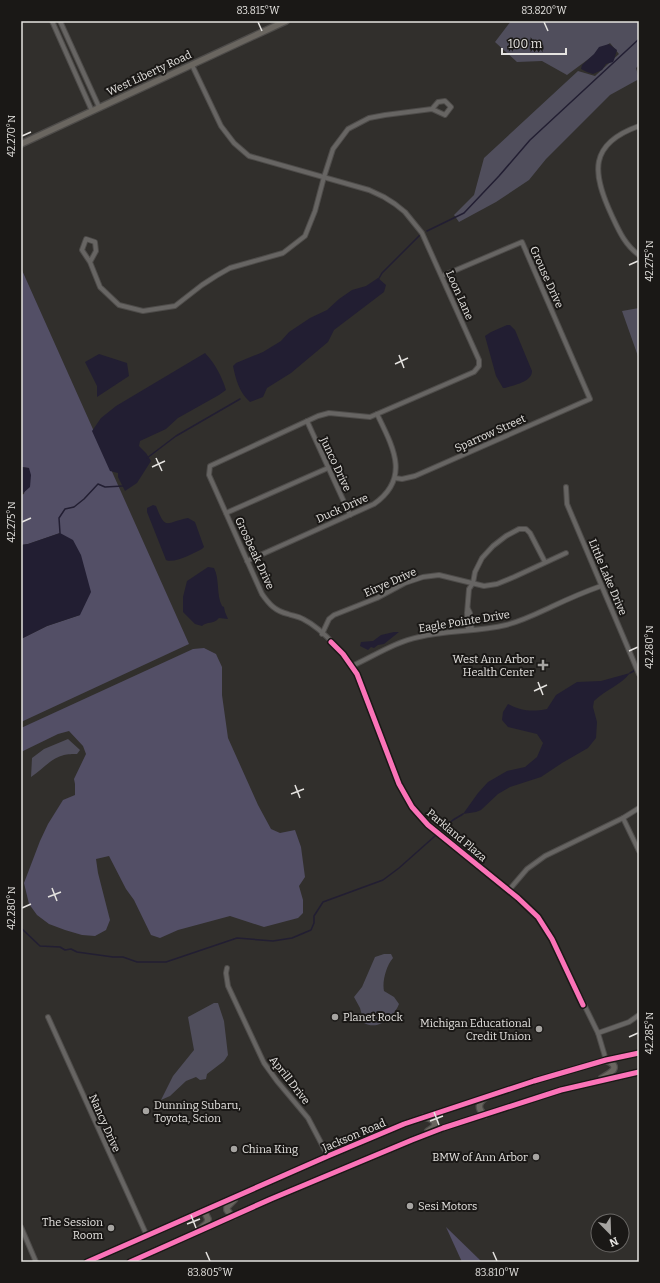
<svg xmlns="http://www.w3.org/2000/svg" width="660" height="1283" viewBox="0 0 660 1283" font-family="Bitter,serif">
	<rect width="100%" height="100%" fill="#312f2c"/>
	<g fill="#504e5c">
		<polygon points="511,21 634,21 635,23 636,21 639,21 639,65 636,68 639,79 610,95 546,159 529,180 496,202 459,222 454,215 474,195 484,158 578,71 595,76 619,54 610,43 567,75 542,61 517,62 495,42"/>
		<polygon points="639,308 639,359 622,311"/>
		<path d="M68 739 80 750 77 754C73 754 67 754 64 755 51 758 42 770 31 777L32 758 44 749Z"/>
		<path d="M384 954H391L393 958C386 966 382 982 384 991L394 997 399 1004C394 1017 378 1031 364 1023L360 1008 354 997 362 987 375 957Z"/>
		<polygon points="214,1003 218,1003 224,1021 228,1055 224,1061 207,1074 206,1079 200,1080 196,1077 186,1081 170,1096 161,1100 173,1076 194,1050 188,1017"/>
	</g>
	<g fill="#534f66">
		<polygon points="21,268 189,644 21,722 21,639 47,626 80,615 60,533 28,544 21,545 21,495 24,494 29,468 21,467"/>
		<polygon points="204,648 216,654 222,667 222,695 228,738 258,805 271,829 280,833 295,830 301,847 305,877 299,886 303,900 303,913 298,918 264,927 230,916 178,930 160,938 151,935 134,900 126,889 109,856 96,859 98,873 110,920 106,930 95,936 82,935 65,930 49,924 37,915 29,904 24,883 40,841 48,824 63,800 75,795 75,784 74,779 86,754 83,746 69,731 58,734 21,752 21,728 193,649"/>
		<polygon points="446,1227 482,1262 462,1262"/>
	</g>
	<g fill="#221e32">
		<polygon points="609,44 617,50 614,60 613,62 606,64 602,70 593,74 587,72 581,69 582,65 594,54 599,47"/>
		<path d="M378 278 386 285 384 292 334 330 328 342 291 373 267 388 263 397 250 402C239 392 236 380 233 366L236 363 263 352 281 341 289 332 310 318 327 310 339 299 352 290 366 286Z"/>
		<path d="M507 325H510L515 330 532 371C532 382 514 385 505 388H503L496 376 485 336 491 332Z"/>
		<path d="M205 353C215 363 222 377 226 390L219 395 178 418 166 429 140 441 139 446 146 453 151 461 137 483 125 491 118 477V473L110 471 92 431 101 418 116 406Z"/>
		<polygon points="99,354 127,363 129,376 97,397 97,386 85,362"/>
		<polygon points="21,467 29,468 31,475 30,487 21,495"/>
		<path d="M153 505 156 506C166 532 166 522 188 518L195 522 204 547 202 549C194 553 174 564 166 560L147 512V508Z"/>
		<polygon points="60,533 73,540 81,555 91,592 80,615 47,626 21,639 21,545 28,544"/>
		<path d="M208 567 214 568C220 580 216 594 222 606L224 607 225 612 228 619 219 618C213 625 207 621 202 626L195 624 183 612V597L187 581Z"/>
		<polygon points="394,632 399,632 384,644 378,645 374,648 371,647 368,650 360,646 361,642 373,641 381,635"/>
		<path d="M630 673C621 685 605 690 594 701L593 707 597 722 596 738 588 748 562 763 541 777 510 787 498 794 481 810 476 812 463 814 478 793 488 782 507 771 525 767 537 757 543 743 537 734 508 727 502 720 503 712 508 704C521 711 532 712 547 709L556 695 577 682 601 681Z"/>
	</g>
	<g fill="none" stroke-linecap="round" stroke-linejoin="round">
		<g stroke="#221e32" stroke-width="1.5">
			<polyline points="427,231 464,213 499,176 530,140 639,39"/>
			<polyline points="378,280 382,273 420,235"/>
			<polyline points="147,458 176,436 240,399"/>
			<polyline points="60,533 59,518 65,509 74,507 84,499 98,484 105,487 123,486"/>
			<polyline points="630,673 639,668"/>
			<polyline points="21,928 40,946 60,947 65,950 71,949 77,952 113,957 123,957 137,962 166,962 237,938 273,941 292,938 311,930 314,923 314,916 323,902 383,880 399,868 453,820 463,814"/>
		</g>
		<g stroke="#4e4c4a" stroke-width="6">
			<g id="minor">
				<polyline points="52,21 92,111"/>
				<polyline points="60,21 99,107"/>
				<path d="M192 65 221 126 234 143 249 156 369 190 384 197 395 204 405 212 422 233 479 360V366L474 372 377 414 370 417 329 413 318 416 210 466 209 475 262 594C269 604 275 611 288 614 293 616 298 616 303 619 323 629 350 659 359 679L399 784C406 800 415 813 428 825L518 898 538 917 552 939 598 1033 606 1060"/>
				<path d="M639 126C588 144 592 173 612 216 619 231 625 245 639 255"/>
				<polyline points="90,262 82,250 86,239 95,242 96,251 90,262 100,287 119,305 143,311 175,306 202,285 216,276 230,268 283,253 305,236 315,211 324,177 333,149 348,129 369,118 385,115 432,109 445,115 451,107 445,101 438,102 432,109"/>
				<polyline points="307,421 350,515"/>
				<polyline points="395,478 402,479 415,476 590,399 522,242 442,276"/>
				<polyline points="566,487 567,504 639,674"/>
				<polyline points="226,513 328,468"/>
				<path d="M247 561 374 504C411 478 393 447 377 414"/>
				<polyline points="468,609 470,613 472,630"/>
				<polyline points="468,630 467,613 469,589 473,583 475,572 482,558 493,546 506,536 519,529 526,529 530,533 545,562"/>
				<polyline points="322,634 329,619 334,615 377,598 405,583 423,577 439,575 484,586 497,584 514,577 566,553"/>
				<path d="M352 666C374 656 395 642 419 637 447 630 477 632 506 625 522 621 536 614 551 607 568 599 584 592 601 586"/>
				<polyline points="623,818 639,851"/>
				<polyline points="509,890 527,869 545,856 623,818 639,808"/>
				<polyline points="227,968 226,973 228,986 264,1063 277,1081 308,1118 328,1156"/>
				<polyline points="48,1017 147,1236"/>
				<polyline points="598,1033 629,1022 639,1015"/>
				<polyline points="21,1227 36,1262"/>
			</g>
		</g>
		<g stroke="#4e4c4a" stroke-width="8">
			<g id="major">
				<polyline points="21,144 286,21"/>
				<path d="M602 1078C611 1073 622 1067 606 1060"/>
				<path d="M485 1115C477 1109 478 1103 485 1098"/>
				<polyline points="424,1117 431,1119 435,1122 434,1127 428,1131"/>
				<polyline points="234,1216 231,1215 227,1210 227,1207 234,1200"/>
				<polyline points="200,1229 207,1223 208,1219 204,1211"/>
				<polyline points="87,1262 328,1156 404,1124 534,1081 606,1060 639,1053"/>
				<polyline points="130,1262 271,1199 412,1140 443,1128 561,1090 639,1072"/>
			</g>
		</g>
		<use href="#minor" stroke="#676563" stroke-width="4"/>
		<use href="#major" stroke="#6a6660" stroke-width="5.5"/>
		<g stroke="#1a1816" stroke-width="8">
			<g id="cycleway">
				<polyline points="331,642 343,654 357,674 399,784 412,807 428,825 518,898 538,917 552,939 583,1005"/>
				<polyline points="87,1262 328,1156 404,1124 534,1081 606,1060 639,1053"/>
				<polyline points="130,1262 271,1199 412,1140 443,1128 561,1090 639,1072"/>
			</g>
		</g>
		<use href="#cycleway" stroke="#fb73b8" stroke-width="5"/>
	</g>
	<path fill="none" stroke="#e5e3e0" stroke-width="1.5" d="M258 22 262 31M544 22 548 31M22 136 31 132M629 265 638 261M399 355 404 368M395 364 408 358M156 458 162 471M152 467 165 461M22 522 31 518M629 651 638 647M538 682 543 695M534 691 547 685M295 785 300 798M291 794 304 789M52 888 57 901M48 897 61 892M22 908 31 904M629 1037 638 1033M434 1112 439 1125M430 1121 443 1116M191 1215 196 1228M187 1224 200 1219M206 1252 210 1261M493 1252 497 1261"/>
	<g fill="#a6a4a1" stroke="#1a1816" stroke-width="1.5">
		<path d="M541 659h4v4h4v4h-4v4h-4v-4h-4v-4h4z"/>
		<circle cx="335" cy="1017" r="4"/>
		<circle cx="539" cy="1029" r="4"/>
		<circle cx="146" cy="1111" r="4"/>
		<circle cx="234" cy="1149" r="4"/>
		<circle cx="536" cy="1157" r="4"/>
		<circle cx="410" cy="1206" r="4"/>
		<circle cx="111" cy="1228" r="4"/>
	</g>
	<g text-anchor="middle" stroke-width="4" stroke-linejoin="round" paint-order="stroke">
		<g font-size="11" fill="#e5e3e0" stroke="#1a1816">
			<text transform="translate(149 73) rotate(-25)" y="4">West Liberty Road</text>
			<text transform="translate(547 277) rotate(66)" y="4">Grouse Drive</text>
			<text transform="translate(460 295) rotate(66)" y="4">Loon Lane</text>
			<text transform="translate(490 433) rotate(-24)" y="4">Sparrow Street</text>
			<text transform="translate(336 464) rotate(65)" y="4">Junco Drive</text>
			<text transform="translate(342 508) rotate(-24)" y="4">Duck Drive</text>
			<text transform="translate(255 553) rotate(65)" y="4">Grosbeak Drive</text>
			<text transform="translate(608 577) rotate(67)" y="4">Little Lake Drive</text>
			<text transform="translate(390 582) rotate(-24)" y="4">Eirye Drive</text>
			<text transform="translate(464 621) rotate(-9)" y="4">Eagle Pointe Drive</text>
			<text transform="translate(457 835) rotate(40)" y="4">Parkland Plaza</text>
			<text transform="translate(290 1080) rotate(52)" y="4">Aprill Drive</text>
			<text transform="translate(105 1123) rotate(66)" y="4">Nancy Drive</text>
			<text transform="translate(354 1135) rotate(-23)" y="4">Jackson Road</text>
		</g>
		<g font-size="11" fill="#e5e3e0" stroke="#1a1816" text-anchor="end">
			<text x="534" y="663">West Ann Arbor<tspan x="534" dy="13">Health Center</tspan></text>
			<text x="343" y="1021" text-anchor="start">Planet Rock</text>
			<text x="531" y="1027">Michigan Educational<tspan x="531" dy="13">Credit Union</tspan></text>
			<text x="154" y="1109" text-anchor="start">Dunning Subaru,<tspan x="154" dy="13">Toyota, Scion</tspan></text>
			<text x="242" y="1153" text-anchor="start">China King</text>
			<text x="528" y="1161">BMW of Ann Arbor</text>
			<text x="418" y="1210" text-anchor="start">Sesi Motors</text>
			<text x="103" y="1226">The Session<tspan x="103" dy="13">Room</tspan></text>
		</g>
	</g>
	<rect width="660" height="1283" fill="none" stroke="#1a1816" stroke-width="44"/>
	<g transform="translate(610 1233) rotate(157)"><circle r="19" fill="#1a1816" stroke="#6b6967"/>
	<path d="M0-3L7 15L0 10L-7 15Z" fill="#a6a4a1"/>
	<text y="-6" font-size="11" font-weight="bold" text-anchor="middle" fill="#e5e3e0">N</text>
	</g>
	<path d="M502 48v6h64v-6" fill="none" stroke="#e5e3e0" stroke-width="2"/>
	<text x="508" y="48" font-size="12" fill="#e5e3e0" stroke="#1a1816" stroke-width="3" paint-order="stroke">100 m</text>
	<rect x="22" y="22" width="616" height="1239" fill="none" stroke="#e5e3e0" stroke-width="1.5"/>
	<g font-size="10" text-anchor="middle" fill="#e5e3e0">
		<text x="258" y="14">83.815°W</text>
		<text x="544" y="14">83.820°W</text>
		<text transform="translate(11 136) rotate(-90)" y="4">42.270°N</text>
		<text transform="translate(649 261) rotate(-90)" y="4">42.275°N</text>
		<text transform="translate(11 522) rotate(-90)" y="4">42.275°N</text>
		<text transform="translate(649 647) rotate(-90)" y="4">42.280°N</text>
		<text transform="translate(11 908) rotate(-90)" y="4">42.280°N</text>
		<text transform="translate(649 1033) rotate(-90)" y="4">42.285°N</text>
		<text x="210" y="1276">83.805°W</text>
		<text x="497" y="1276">83.810°W</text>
	</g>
</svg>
